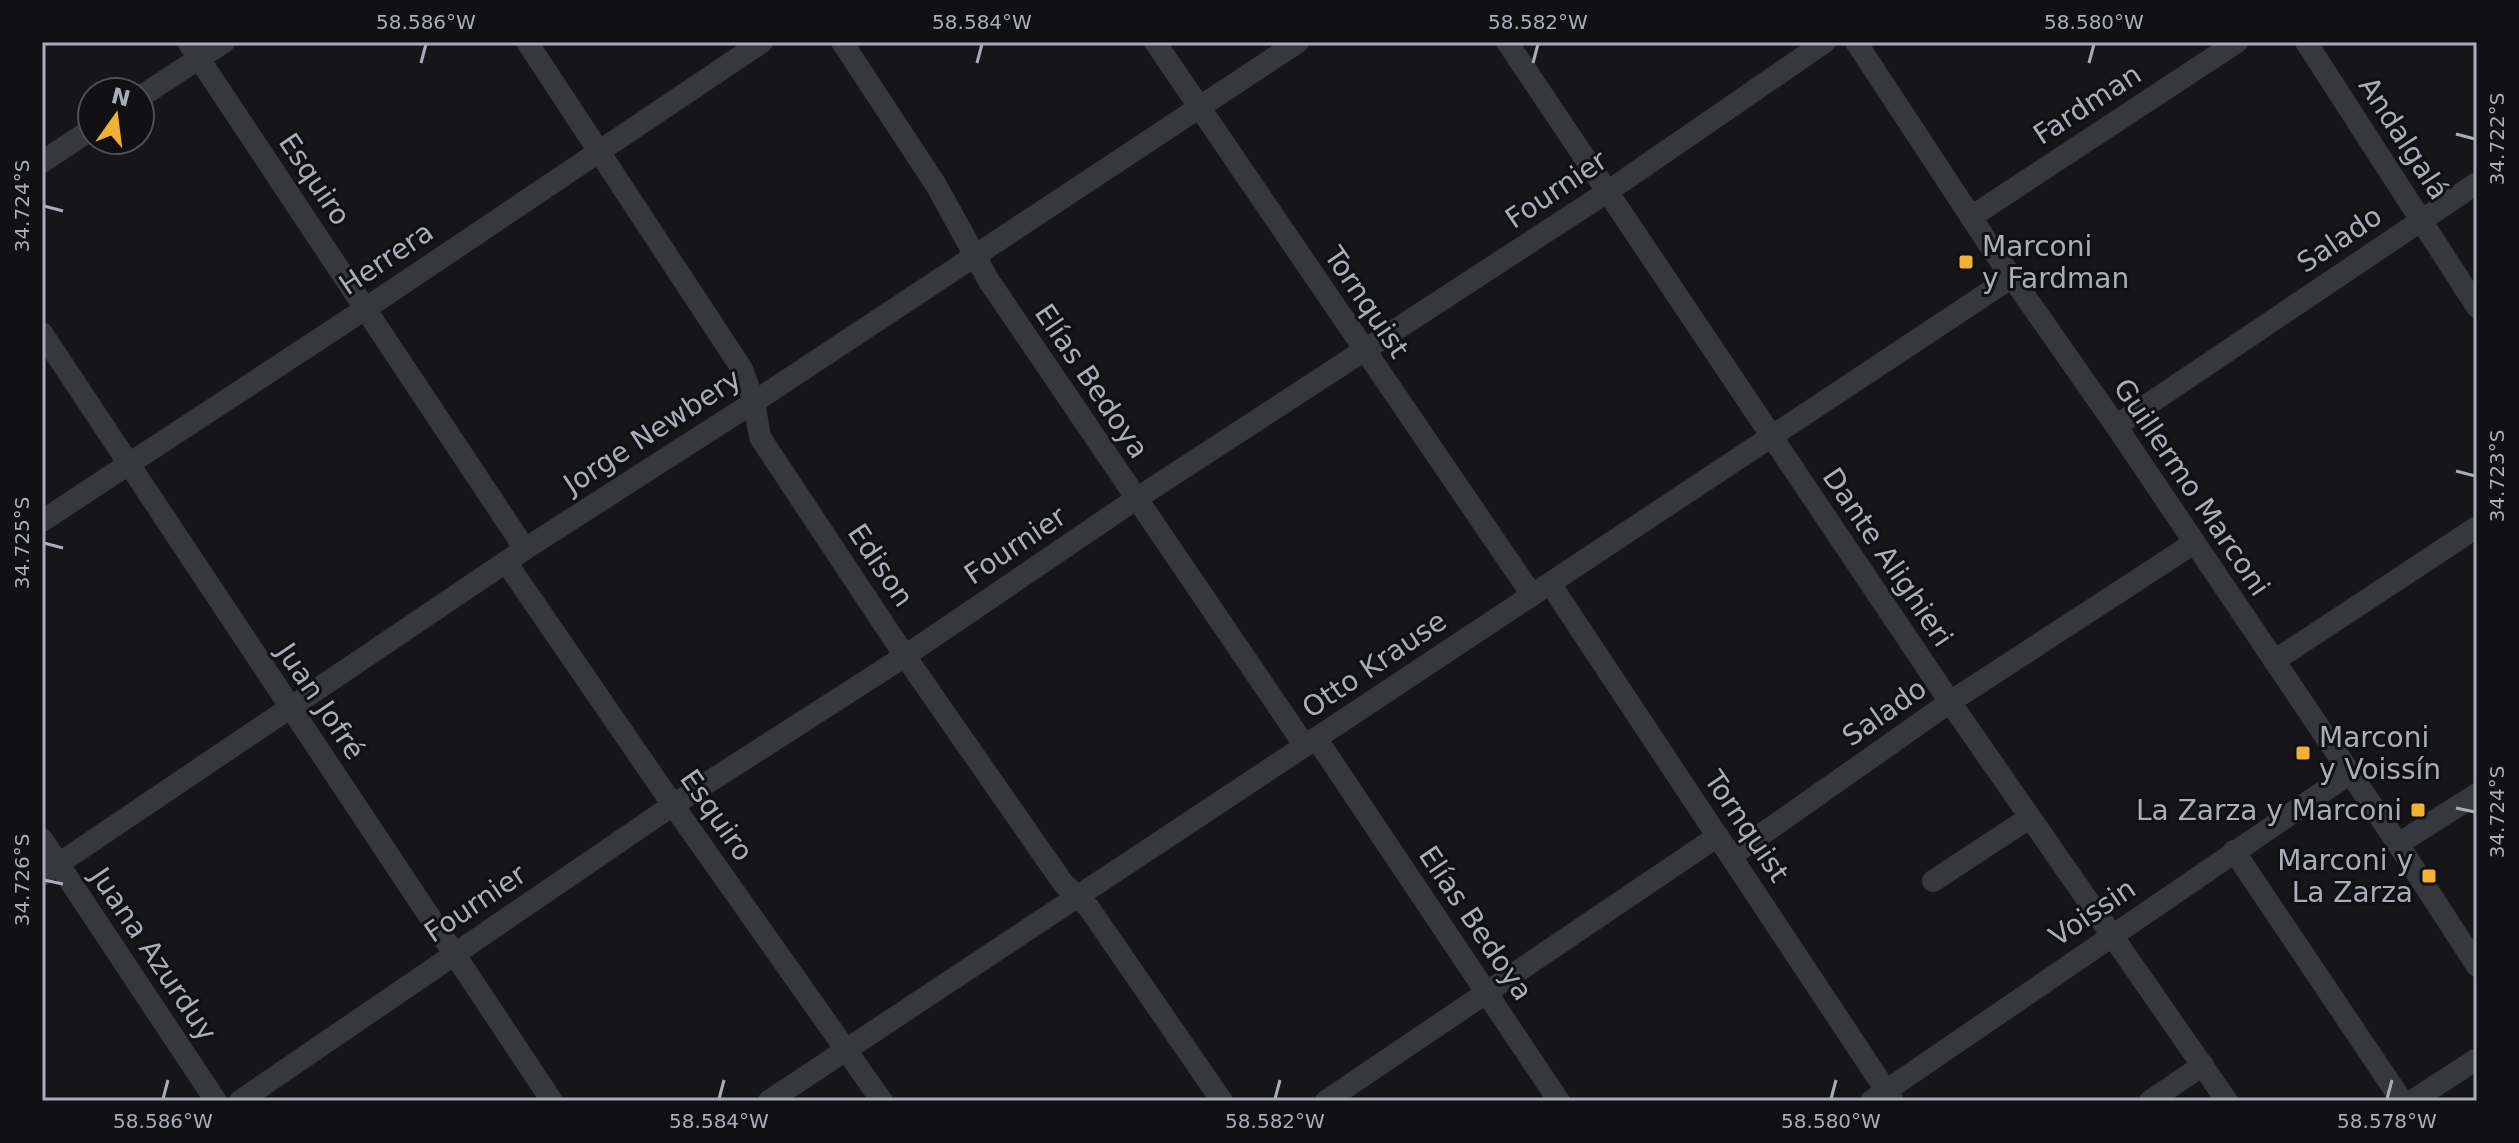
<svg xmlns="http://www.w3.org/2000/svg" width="2519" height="1143" viewBox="0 0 2519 1143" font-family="'DejaVu Sans',sans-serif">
	<rect width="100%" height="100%" fill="#161618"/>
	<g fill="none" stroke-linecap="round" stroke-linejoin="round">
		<g stroke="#37383d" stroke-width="22">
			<polyline points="188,42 525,549"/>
			<polyline points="527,42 742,369 754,402 760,437 767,448 905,656 1063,883 1089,908 1222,1101"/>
			<polyline points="842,42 936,185 989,281 1305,746"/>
			<polyline points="1155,42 1532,595"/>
			<polyline points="1507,42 1950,702 2227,1101"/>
			<polyline points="1856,42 1992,249 2116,426 2398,844 2477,966"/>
			<polyline points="2306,42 2477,307"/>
			<polyline points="140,97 224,42"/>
			<polyline points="42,162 92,129"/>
			<polyline points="1971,217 2237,42"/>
			<polyline points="42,333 552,1101"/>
			<polyline points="2116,426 2477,183"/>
			<polyline points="42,521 365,309 762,42"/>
			<polyline points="506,562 673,805 882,1101"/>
			<polyline points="1551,585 1893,1101"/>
			<polyline points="2274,661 2477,527"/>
			<polyline points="1316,738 1559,1101"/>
			<polyline points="42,839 216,1101"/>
			<polyline points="2398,844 2477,794"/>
			<polyline points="2234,851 2402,1101"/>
			<polyline points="1731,856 1950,702 2194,543"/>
			<polyline points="42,875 525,549 754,402 1298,42"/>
			<polyline points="1933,881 2029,818"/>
			<polyline points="240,1101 673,805 905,656 1136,499 1607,192 1825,42"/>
			<polyline points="769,1101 2012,277"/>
			<polyline points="1326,1101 1718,836"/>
			<polyline points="1871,1101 2349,774"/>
			<polyline points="2150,1101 2203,1065"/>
			<polyline points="2412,1101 2477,1059"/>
		</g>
	</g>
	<path fill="none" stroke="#a8adb8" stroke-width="3" d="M421 63 426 44M977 63 982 44M1533 63 1538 44M2089 63 2094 44M2456 134 2475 139M44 206 63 211M2456 471 2475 476M44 543 63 548M2456 808 2475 812M44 880 63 884M163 1099 168 1080M719 1099 724 1080M1275 1099 1280 1080M1831 1099 1836 1080M2387 1099 2392 1080"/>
	<g fill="#f2b134" stroke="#111113" stroke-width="3">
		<rect x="1958" y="254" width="16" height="16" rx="4"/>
		<rect x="2295" y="745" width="16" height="16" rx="4"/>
		<rect x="2410" y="802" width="16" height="16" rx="4"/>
		<rect x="2421" y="868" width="16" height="16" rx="4"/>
	</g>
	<g text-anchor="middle" stroke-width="6" stroke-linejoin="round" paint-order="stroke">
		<g font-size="28" fill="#a8adb8" stroke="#111113">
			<text transform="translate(2087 104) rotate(-33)" y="10">Fardman</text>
			<text transform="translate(2404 138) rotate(57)" y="10">Andalgalá</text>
			<text transform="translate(315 179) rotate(56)" y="10">Esquiro</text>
			<text transform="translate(1556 189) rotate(-34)" y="10">Fournier</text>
			<text transform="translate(2339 239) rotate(-34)" y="10">Salado</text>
			<text transform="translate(386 258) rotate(-34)" y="10">Herrera</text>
			<text transform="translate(1367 302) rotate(56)" y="10">Tornquist</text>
			<text transform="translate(1092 381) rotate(56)" y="10">Elías Bedoya</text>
			<text transform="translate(652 431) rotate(-33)" y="10">Jorge Newbery</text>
			<text transform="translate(2192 487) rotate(56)" y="10">Guillermo Marconi</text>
			<text transform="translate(1015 545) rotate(-34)" y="10">Fournier</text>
			<text transform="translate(1888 557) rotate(56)" y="10">Dante Alighieri</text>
			<text transform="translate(881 565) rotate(56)" y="10">Edison</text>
			<text transform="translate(1374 664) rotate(-34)" y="10">Otto Krause</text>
			<text transform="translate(321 701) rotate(56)" y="10">Juan Jofré</text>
			<text transform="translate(1884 712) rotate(-35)" y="10">Salado</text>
			<text transform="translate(717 815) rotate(55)" y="10">Esquiro</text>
			<text transform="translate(1747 826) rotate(56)" y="10">Tornquist</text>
			<text transform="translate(475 903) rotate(-34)" y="10">Fournier</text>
			<text transform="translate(2092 912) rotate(-34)" y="10">Voissin</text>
			<text transform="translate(1476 923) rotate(56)" y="10">Elías Bedoya</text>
			<text transform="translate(154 954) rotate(56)" y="10">Juana Azurduy</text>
		</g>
		<g font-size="28" fill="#a8adb8" stroke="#111113" text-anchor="start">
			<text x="1982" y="256">Marconi<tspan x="1982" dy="32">y Fardman</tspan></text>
			<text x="2319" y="747">Marconi<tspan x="2319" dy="32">y Voissín</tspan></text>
			<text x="2402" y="820" text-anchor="end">La Zarza y Marconi</text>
			<text x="2413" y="870" text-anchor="end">Marconi y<tspan x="2413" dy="32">La Zarza</tspan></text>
		</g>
	</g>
	<rect width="2519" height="1143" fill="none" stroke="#111113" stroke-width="88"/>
	<g transform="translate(116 116) rotate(14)"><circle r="38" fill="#111113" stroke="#4d4f55" stroke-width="2"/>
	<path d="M0-6L14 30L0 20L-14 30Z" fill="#f2b134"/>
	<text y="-12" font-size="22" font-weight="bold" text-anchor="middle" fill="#a8adb8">N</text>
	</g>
	<rect x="44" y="44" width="2431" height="1055" fill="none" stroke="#a8adb8" stroke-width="3"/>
	<g font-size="20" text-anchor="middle" fill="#a8adb8">
		<text x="426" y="29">58.586°W</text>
		<text x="982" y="29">58.584°W</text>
		<text x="1538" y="29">58.582°W</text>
		<text x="2094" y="29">58.580°W</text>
		<text transform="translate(2497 139) rotate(-90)" y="7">34.722°S</text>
		<text transform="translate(22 206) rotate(-90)" y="7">34.724°S</text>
		<text transform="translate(2497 476) rotate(-90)" y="7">34.723°S</text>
		<text transform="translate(22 543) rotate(-90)" y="7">34.725°S</text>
		<text transform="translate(2497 812) rotate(-90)" y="7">34.724°S</text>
		<text transform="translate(22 880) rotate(-90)" y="7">34.726°S</text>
		<text x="163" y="1128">58.586°W</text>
		<text x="719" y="1128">58.584°W</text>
		<text x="1275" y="1128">58.582°W</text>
		<text x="1831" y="1128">58.580°W</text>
		<text x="2387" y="1128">58.578°W</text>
	</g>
</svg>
